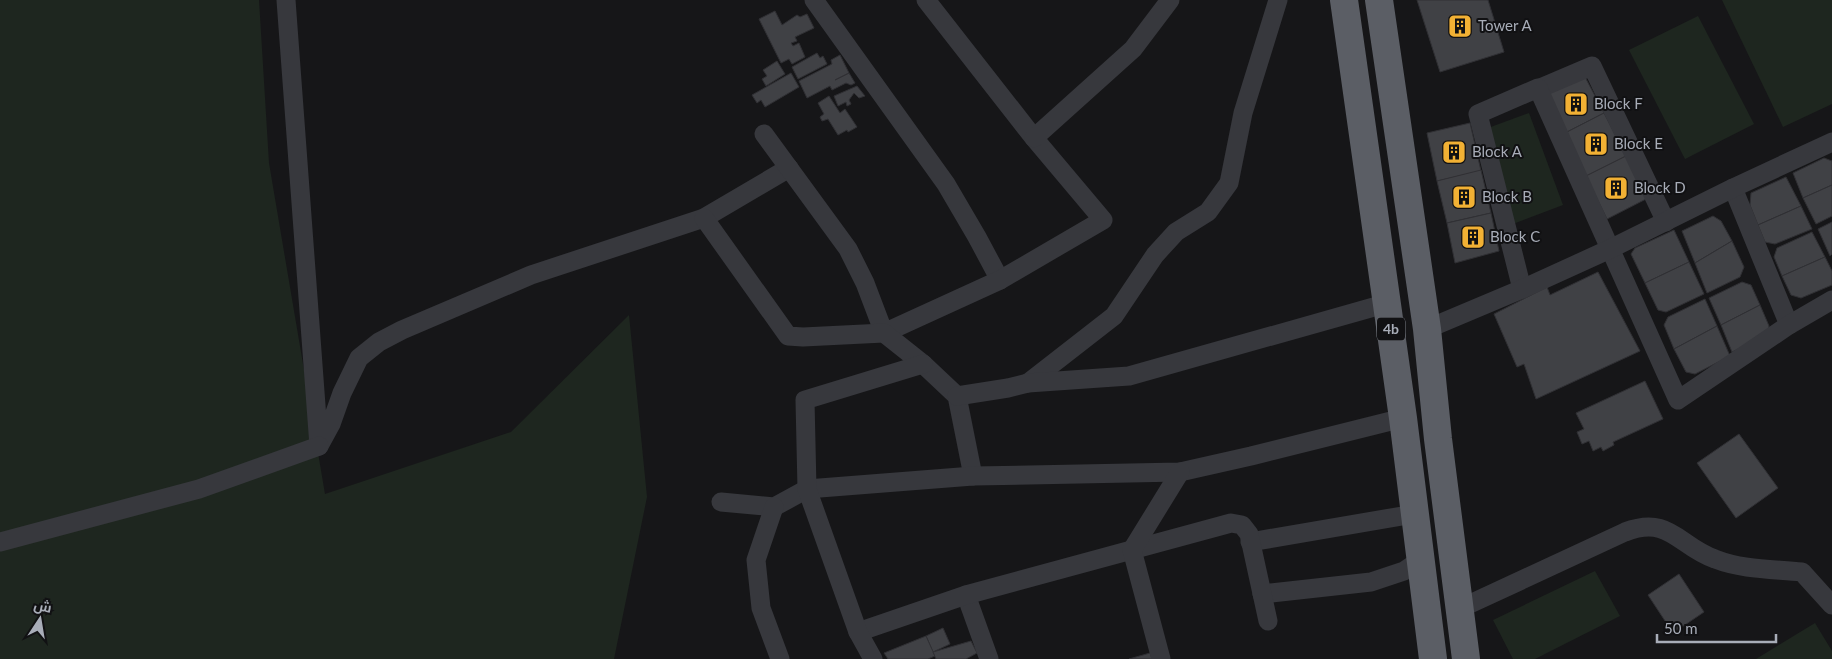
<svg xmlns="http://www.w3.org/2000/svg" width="1832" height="659" viewBox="0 0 1832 659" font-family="Lato,Cairo,sans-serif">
	<rect width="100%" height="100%" fill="#161618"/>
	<g fill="#1e261f">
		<polygon points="0,0 259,0 269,163 325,494 511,432 629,315 647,497 614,659 0,659"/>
		<polygon points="1722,0 1832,0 1832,104 1783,127"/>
		<polygon points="1698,16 1754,124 1685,159 1629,50"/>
		<polygon points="1529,113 1563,205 1513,224 1488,128"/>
		<polygon points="1595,571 1620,616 1535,659 1513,659 1493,620"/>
		<polygon points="1815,623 1832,651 1832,659 1756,659"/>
	</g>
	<g fill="#404145" stroke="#303034">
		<polygon points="1417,0 1488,0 1504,52 1440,72"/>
		<polygon points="775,11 782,25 797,15 800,17 807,14 814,28 795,37 797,41 791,43 793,46 799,43 805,57 792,64 789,59 781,63 759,19"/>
		<polygon points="817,53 820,58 823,56 827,64 798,79 792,67"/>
		<polygon points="840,55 849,73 835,80 849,73 855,83 851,85 846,83 832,90 830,86 807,98 799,81 832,64 831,60"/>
		<polygon points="777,61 785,74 766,86 762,79 767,76 763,70"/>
		<polygon points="791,73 799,87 765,107 761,100 757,103 752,95"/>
		<polygon points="1584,75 1604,113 1567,132 1547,94"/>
		<polygon points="857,86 865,96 859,98 854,93 849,100 851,104 847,106 846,102 838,106 834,96"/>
		<polygon points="829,96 840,113 845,109 857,127 848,132 847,130 838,135 828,119 822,121 820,117 824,114 818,103"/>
		<polygon points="1604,113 1626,156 1586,176 1567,132"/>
		<polygon points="1470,123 1481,171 1437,181 1427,133"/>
		<polygon points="1626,156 1646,199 1607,219 1586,176"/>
		<polygon points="1824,158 1832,161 1832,185 1803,198 1793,173"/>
		<polygon points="1481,170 1491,213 1447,223 1437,181"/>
		<polygon points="1786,177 1801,206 1758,225 1750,205 1751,193"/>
		<polygon points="1832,185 1832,216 1816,224 1803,198"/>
		<polygon points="1801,206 1812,229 1775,244 1765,242 1758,225"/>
		<polygon points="1491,213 1499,251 1455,263 1447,223"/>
		<polygon points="1713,216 1721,221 1732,241 1695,263 1682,231"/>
		<polygon points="1832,222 1832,254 1830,256 1818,229"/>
		<polygon points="1674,230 1689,262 1645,283 1631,254 1635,248"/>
		<polygon points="1812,232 1825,257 1782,276 1774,257 1777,248"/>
		<polygon points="1732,241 1744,267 1740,277 1707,293 1695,263"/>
		<polygon points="1825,257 1832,271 1832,285 1801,298 1791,295 1782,276"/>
		<polygon points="1689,262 1704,294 1666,312 1658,310 1645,283"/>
		<polygon points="1598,272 1640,351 1536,399 1524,364 1517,367 1494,314 1547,287 1550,295"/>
		<polygon points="1742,282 1751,285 1760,305 1721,325 1709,298"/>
		<polygon points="1705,299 1717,326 1674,349 1664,325 1668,317"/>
		<polygon points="1760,305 1769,326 1767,335 1732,352 1721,325"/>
		<polygon points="1717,326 1730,356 1695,374 1686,372 1674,349"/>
		<polygon points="1645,381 1663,419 1613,442 1614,445 1603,451 1601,447 1593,451 1589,441 1582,444 1577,432 1584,429 1576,413"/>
		<polygon points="1739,434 1778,488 1736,518 1697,463"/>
		<polygon points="1679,574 1704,612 1673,633 1648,595"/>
		<polygon points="943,628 950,644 933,652 926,636"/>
		<polygon points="926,636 935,656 928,659 888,659 884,653"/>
		<polygon points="971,641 977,653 966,659 936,659 933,652"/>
		<polygon points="1150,653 1152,659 1129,659"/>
	</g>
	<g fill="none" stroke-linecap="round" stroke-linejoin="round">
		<g stroke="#37383d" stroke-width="19">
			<polyline points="286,0 319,446 331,424 342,393 359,358 379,342 402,330 531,275 704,218 789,168"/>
			<polyline points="814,0 946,184 977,237 1000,280"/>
			<polyline points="1538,89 1592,66 1666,222"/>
			<polyline points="764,134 848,249 865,283 884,333 1000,280 1103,220 1034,138 926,0"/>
			<polyline points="1034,138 1133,49 1170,0"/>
			<polyline points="1733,188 1789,325"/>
			<polyline points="704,218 788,336 803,337 884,333 923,364 957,396 973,476"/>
			<polyline points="1522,289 1478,114 1538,88 1678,400 1789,325 1832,300"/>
			<polyline points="1427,329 1522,289 1610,249 1733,188 1832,142"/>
			<polyline points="1028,383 1114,316 1155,255 1176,232 1208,212 1229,183 1243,113 1278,0"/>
			<polyline points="957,396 1008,388 1028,383 1129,376 1388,303"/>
			<polyline points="721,502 774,507 807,489 973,476 1180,472 1251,456 1403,418"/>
			<polyline points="774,507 756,560 761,608 780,659"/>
			<polyline points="0,542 199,489 319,446"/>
			<polyline points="1250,542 1414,514"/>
			<polyline points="1262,594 1371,582 1404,571 1420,560"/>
			<polyline points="966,595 989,659"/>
			<path d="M1459 609 1625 532C1670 515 1678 546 1715 559 1743 570 1773 569 1802 572L1832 605"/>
			<polyline points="858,632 966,595 1231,523 1242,525 1249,534 1268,621"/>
			<polyline points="873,659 858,632 807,489 805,400 923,364"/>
			<polyline points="1161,659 1132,550 1180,472"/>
		</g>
		<g stroke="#5b5e65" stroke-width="28">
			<polyline points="1344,0 1403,418 1433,659"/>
			<polyline points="1379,0 1427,329 1438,439 1466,659"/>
		</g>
	</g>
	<defs>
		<g id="building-square" transform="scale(1.25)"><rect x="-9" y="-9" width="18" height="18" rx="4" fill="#f2b134" stroke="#111113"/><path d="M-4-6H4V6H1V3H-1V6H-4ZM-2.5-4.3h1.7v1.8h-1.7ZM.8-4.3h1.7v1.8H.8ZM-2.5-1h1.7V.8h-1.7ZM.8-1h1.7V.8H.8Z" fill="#111"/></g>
	</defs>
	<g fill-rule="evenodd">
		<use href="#building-square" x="1460" y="26"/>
		<use href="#building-square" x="1576" y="104"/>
		<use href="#building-square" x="1596" y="144"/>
		<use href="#building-square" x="1454" y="152"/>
		<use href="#building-square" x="1616" y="188"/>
		<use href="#building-square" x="1464" y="197"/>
		<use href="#building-square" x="1473" y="237"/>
	</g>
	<g text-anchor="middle" stroke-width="4" stroke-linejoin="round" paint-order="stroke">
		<rect fill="#111113" stroke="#7b7e86" stroke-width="1" x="1377" y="317.5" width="28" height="23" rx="4"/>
		<g font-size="14" font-weight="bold" fill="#a8adb8">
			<text x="1391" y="334">4b</text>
		</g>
		<g font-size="15" fill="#a8adb8" stroke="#111113" text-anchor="start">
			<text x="1478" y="31">Tower A</text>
			<text x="1594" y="109">Block F</text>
			<text x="1614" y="149">Block E</text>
			<text x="1472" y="157">Block A</text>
			<text x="1634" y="193">Block D</text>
			<text x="1482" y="202">Block B</text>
			<text x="1490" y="242">Block C</text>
		</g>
	</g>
	<g transform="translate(40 619) rotate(12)" stroke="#111113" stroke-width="4" paint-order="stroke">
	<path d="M0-4L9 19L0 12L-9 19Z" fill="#a8adb8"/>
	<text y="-8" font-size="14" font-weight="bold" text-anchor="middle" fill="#a8adb8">ش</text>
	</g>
	<path d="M1657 634v8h119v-8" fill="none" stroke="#a8adb8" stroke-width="2.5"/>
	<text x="1664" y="634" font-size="15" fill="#a8adb8" stroke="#111113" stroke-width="4" paint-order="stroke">50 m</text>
</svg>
